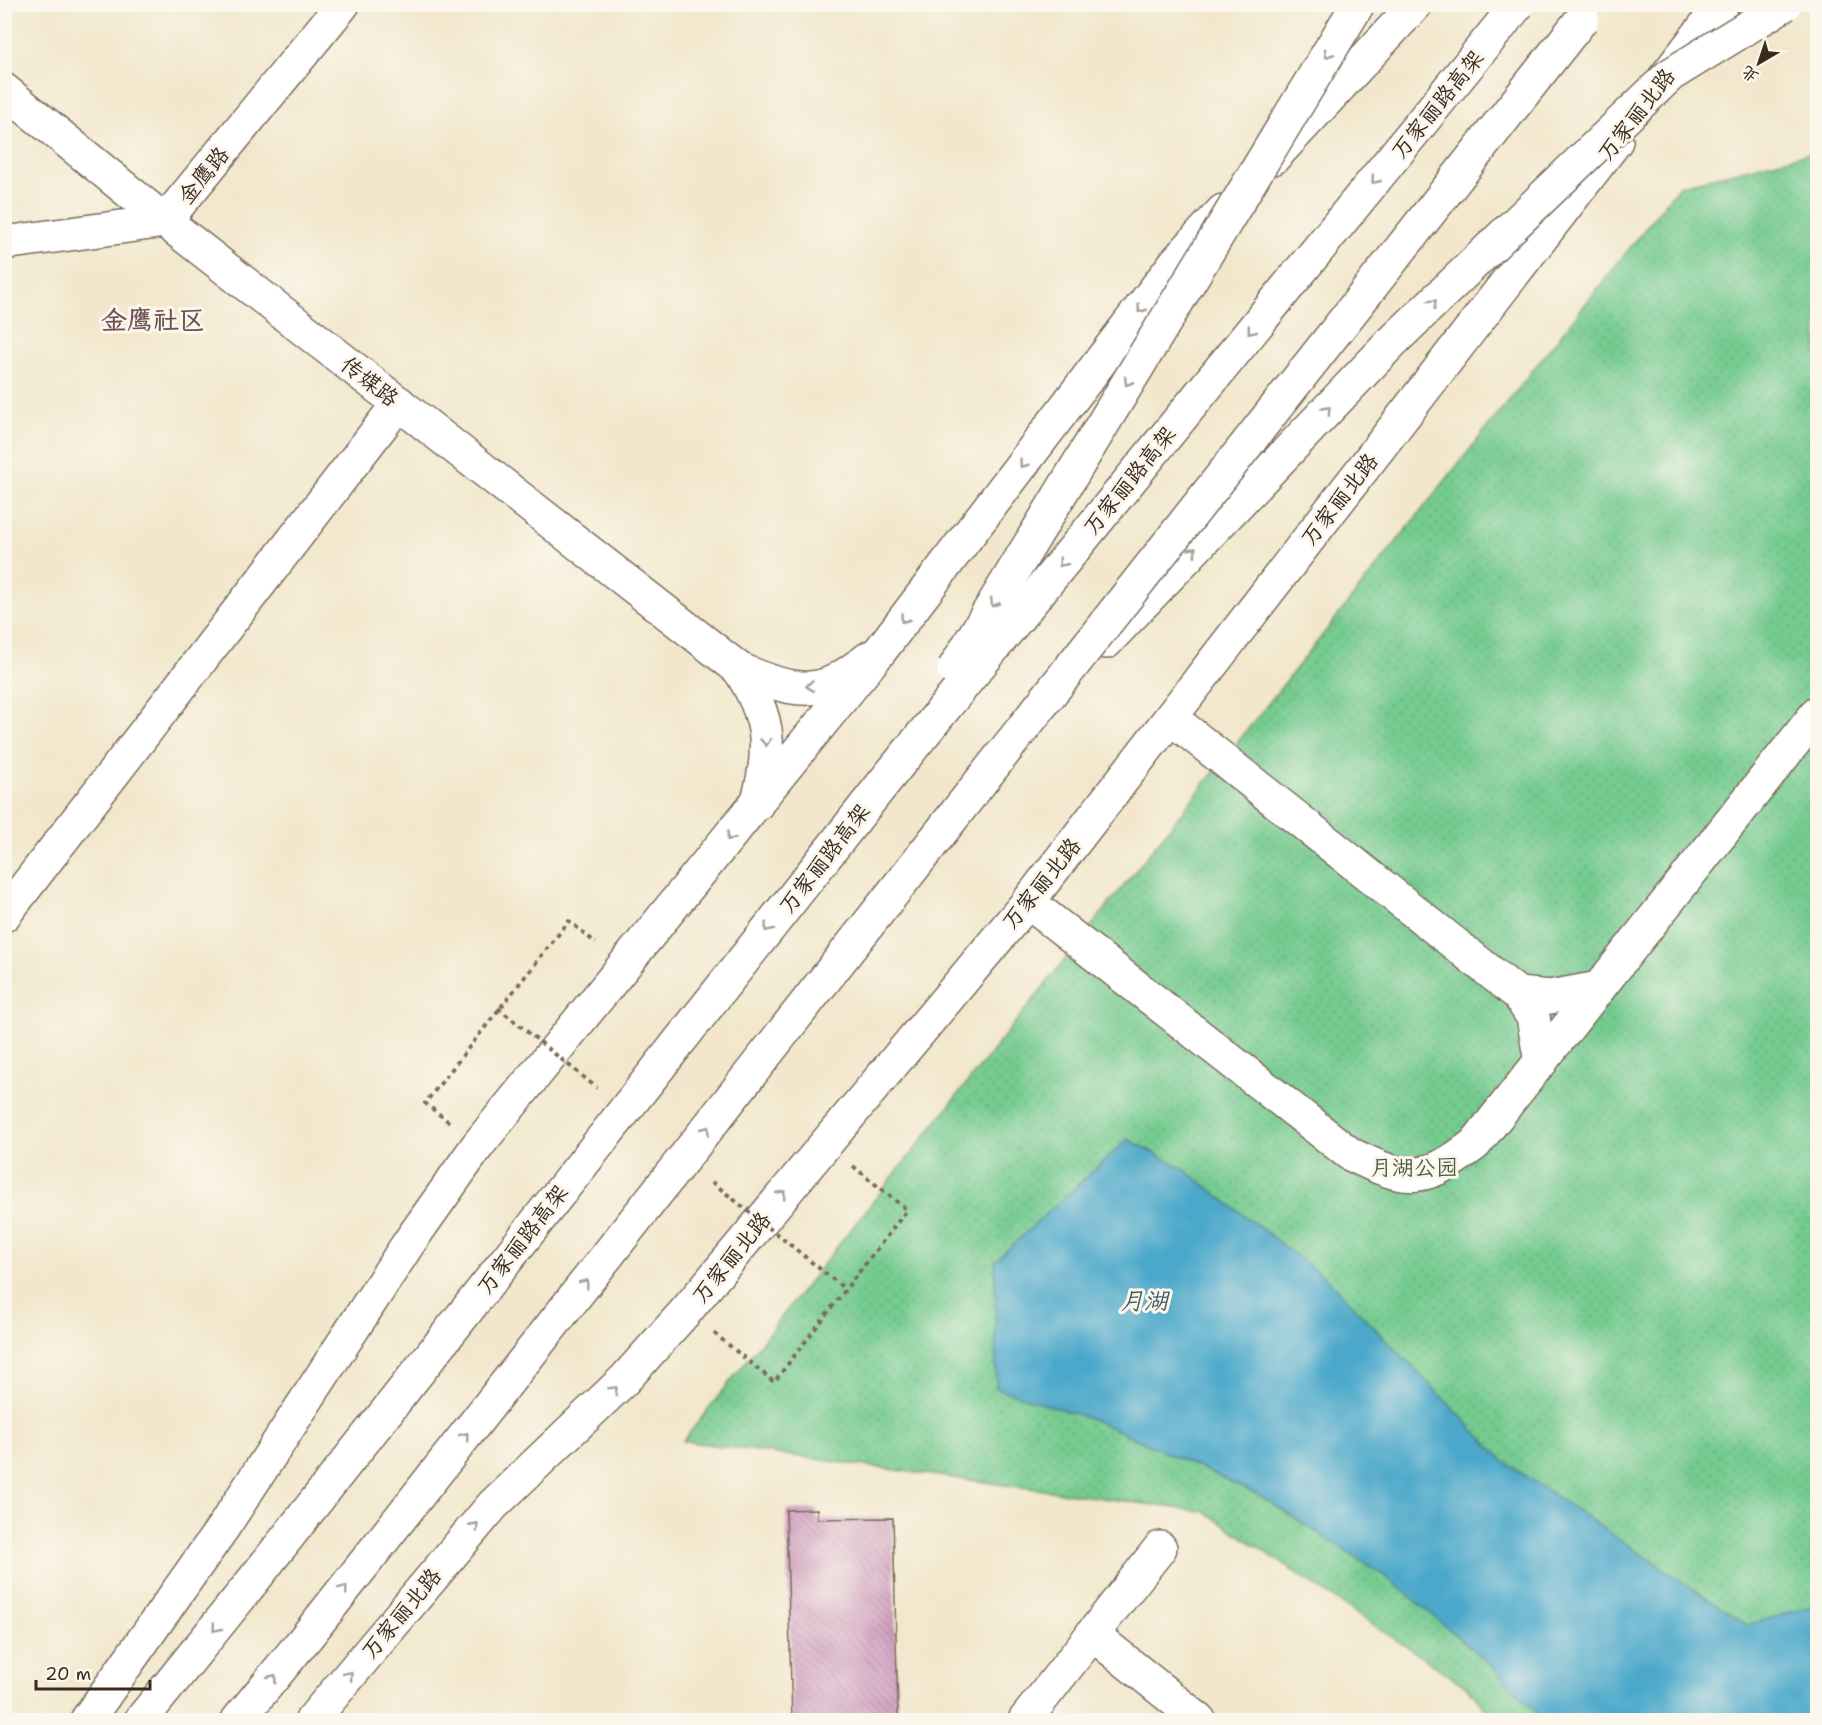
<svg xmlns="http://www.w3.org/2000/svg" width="1822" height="1725" viewBox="0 0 1822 1725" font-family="'Shantell Sans','LXGW WenKai TC',sans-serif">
	<defs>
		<pattern id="green-dots" width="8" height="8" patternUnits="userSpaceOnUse" patternTransform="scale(1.5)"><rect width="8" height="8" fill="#75cb90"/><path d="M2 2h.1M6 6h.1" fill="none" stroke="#66ae7c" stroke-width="1.8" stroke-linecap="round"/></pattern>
		<pattern id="building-back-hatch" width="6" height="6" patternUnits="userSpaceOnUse" patternTransform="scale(1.5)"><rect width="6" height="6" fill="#cf99be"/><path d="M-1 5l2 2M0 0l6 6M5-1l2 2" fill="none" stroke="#a97d9a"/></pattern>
	</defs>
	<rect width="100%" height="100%" fill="#fbf7ec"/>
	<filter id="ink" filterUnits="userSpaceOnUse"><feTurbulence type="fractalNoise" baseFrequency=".0167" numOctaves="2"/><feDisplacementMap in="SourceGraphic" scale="12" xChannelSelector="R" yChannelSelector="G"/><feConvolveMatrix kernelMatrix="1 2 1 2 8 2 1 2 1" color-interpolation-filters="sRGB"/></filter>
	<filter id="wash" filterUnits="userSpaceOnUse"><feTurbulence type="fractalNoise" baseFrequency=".008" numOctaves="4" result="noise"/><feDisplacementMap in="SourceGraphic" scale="24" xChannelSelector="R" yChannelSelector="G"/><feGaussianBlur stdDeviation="1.35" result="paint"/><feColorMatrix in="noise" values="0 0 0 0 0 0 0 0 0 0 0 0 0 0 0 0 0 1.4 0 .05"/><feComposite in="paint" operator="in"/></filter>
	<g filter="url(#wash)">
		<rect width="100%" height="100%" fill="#f2e7cc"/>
		<polygon fill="url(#green-dots)" stroke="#587a57" stroke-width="1.5" points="1817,151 1817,1720 1494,1720 1468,1688 1205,1512 683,1441 1679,186"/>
		<polygon fill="#4ba8ca" stroke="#436974" stroke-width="1.5" points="1128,1139 1184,1169 1330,1282 1505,1462 1747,1625 1817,1605 1817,1720 1544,1720 1483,1658 1388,1578 1257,1494 1094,1420 996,1388 995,1261"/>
		<g id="blocks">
			<polygon fill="url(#building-back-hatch)" points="817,1509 817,1519 893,1518 898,1720 792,1720 786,1510"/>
		</g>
	</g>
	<g filter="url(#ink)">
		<use href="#blocks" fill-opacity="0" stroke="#7b6c5b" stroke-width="1.5"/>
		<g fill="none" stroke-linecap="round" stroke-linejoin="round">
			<g stroke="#7b6c5b" stroke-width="36">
				<g id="minor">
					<path d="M4 90 165 221 739 669C768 681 804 698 835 681 847 675 859 665 871 657"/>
					<polyline points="4,243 165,221 343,4"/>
					<path d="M739 669C770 717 773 749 757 804"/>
					<polyline points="1171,718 1518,994 1533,1017 1541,1062"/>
					<path d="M1028 902 1350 1154C1407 1182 1423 1184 1475 1144L1818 712"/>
					<polyline points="4,915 399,403"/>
					<polyline points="1518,994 1550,997 1599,988"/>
					<polyline points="1092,1634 1199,1720"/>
					<polyline points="1025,1720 1160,1548"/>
				</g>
			</g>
			<g stroke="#7b6c5b" stroke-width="36">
				<g id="major">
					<polyline points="1664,79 1722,4"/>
					<polyline points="1273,158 1416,4"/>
					<polyline points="87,1720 224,1526 408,1244 478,1145 880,651 1176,262 1223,211"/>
					<polyline points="312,1720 493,1505 625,1379 686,1311 1028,902 1616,141"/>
				</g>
			</g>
			<g stroke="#7b6c5b" stroke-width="36">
				<g id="highway">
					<polyline points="1106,642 1391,343"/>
					<polyline points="141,1720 252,1582"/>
					<polyline points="238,1720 308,1635"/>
				</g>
			</g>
			<g stroke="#7b6c5b" stroke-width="4" stroke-dasharray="4.5 4.5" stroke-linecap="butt">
				<polyline points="449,1122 425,1103 569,921 596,943"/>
				<polyline points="714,1333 774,1382 907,1210 853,1166"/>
			</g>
			<use href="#minor" stroke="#fff" stroke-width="33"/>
			<use href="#major" stroke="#fff" stroke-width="33"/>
			<use href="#highway" stroke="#fff" stroke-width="33"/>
			<g stroke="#7b6c5b" stroke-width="36" stroke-linecap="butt">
				<g id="highway-bridge">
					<polyline points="1391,343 1670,75 1785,4"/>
					<polyline points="954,669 1358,4"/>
					<polyline points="252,1582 889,776 1518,4"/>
					<polyline points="308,1635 1582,19"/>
				</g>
			</g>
			<g stroke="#7b6c5b" stroke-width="4" stroke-dasharray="4.5 4.5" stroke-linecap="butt">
				<polyline points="498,1008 597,1088"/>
				<polyline points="712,1182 845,1289"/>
			</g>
			<use href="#highway-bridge" stroke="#fff" stroke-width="33"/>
		</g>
		<defs><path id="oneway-chevron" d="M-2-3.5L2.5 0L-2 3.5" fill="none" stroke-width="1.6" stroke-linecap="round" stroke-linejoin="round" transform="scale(1.5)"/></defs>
		<g stroke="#a79f9a">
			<use href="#oneway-chevron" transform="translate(1328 54) rotate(121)"/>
			<use href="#oneway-chevron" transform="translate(1375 180) rotate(129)"/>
			<use href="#oneway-chevron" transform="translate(1433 303) rotate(-44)"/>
			<use href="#oneway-chevron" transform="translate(1141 309) rotate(127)"/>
			<use href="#oneway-chevron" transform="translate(1251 331) rotate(129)"/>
			<use href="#oneway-chevron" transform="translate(1128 382) rotate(121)"/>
			<use href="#oneway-chevron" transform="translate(1327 410) rotate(-46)"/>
			<use href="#oneway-chevron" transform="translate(1023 464) rotate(127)"/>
			<use href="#oneway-chevron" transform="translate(1193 551) rotate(-46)"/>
			<use href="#oneway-chevron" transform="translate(1062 563) rotate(129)"/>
			<use href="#oneway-chevron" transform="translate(994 603) rotate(121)"/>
			<use href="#oneway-chevron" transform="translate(904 619) rotate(127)"/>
			<use href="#oneway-chevron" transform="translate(810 686) rotate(174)"/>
			<use href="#oneway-chevron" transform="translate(766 742) rotate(86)"/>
			<use href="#oneway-chevron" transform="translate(730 837) rotate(129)"/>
			<use href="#oneway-chevron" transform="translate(768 928) rotate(128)"/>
			<use href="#oneway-chevron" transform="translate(706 1130) rotate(-52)"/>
			<use href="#oneway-chevron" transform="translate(782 1194) rotate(-51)"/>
			<use href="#oneway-chevron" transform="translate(585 1283) rotate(-52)"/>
			<use href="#oneway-chevron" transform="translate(614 1390) rotate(-44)"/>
			<use href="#oneway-chevron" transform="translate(465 1436) rotate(-52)"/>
			<use href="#oneway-chevron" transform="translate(475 1526) rotate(-48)"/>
			<use href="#oneway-chevron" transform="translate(344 1589) rotate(-52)"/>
			<use href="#oneway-chevron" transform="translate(216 1628) rotate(129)"/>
			<use href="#oneway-chevron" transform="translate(349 1675) rotate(-50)"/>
			<use href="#oneway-chevron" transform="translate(273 1678) rotate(-51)"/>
		</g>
	</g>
	<g text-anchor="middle" stroke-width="6" stroke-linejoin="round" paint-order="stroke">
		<g font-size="22" fill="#3b2a1e" stroke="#fbf7ec">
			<text transform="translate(1437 104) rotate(-51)" y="8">万家丽路高架</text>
			<text transform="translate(1636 114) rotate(-52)" y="8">万家丽北路</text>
			<text transform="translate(203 175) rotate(-51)" y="8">金鹰路</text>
			<text transform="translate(370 381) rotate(38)" y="8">传媒路</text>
			<text transform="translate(1129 480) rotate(-51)" y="8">万家丽路高架</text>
			<text transform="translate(1339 499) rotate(-52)" y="8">万家丽北路</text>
			<text transform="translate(824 858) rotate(-52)" y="8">万家丽路高架</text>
			<text transform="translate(1041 883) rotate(-51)" y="8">万家丽北路</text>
			<text transform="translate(522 1239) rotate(-52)" y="8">万家丽路高架</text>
			<text transform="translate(731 1257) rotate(-51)" y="8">万家丽北路</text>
			<text transform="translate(401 1613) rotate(-50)" y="8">万家丽北路</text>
		</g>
		<g font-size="22" fill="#4c5a40" stroke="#fbf7ec">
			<text x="1414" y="1175">月湖公园</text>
		</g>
		<g font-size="24" font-style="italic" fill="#415c63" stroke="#fbf7ec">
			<text x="1144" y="1309">月湖</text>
		</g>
		<g font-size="26" font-weight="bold" fill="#6f5156" stroke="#fbf7ec">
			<text x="153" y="329">金鹰社区</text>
		</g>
	</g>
	<rect width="1822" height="1725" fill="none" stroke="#fbf7ec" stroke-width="24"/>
	<g transform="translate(1759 63) rotate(219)" stroke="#fbf7ec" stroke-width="4.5" paint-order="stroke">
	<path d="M0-4.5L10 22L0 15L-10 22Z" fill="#3b2a1e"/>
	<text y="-9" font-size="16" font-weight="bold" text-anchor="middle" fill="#3b2a1e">北</text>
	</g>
	<path d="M36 1680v9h114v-9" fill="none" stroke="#3b2a1e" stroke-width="3"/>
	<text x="45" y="1680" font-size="18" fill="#3b2a1e" stroke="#fbf7ec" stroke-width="4.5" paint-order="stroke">20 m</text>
</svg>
